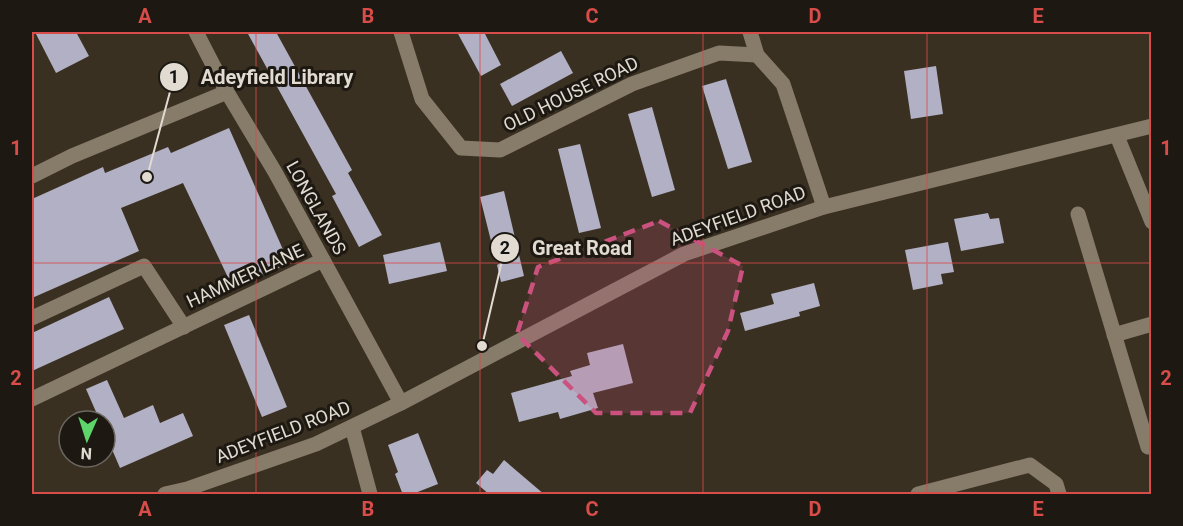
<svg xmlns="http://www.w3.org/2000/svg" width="1183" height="526" viewBox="0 0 1183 526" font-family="Roboto,sans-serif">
	<rect width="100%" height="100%" fill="#3a3022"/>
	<g fill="#b1b0c4">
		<polygon points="35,32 76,32 89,56 56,73"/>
		<polygon points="247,32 276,32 352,170 348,173 382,235 359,247 332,196 336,194"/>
		<polygon points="457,32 484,32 501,65 481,76"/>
		<polygon points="561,51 573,73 512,106 500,84"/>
		<polygon points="936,66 943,114 911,119 904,71"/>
		<polygon points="726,79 752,162 728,169 702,86"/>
		<polygon points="652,107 675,190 652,197 628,114"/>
		<polygon points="229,128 289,263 233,288 183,183 121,208 139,251 32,298 32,199 103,167 105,173 168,147 171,153"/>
		<polygon points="580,144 601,228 579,233 558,149"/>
		<polygon points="504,191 524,276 501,282 497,265 502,262 501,259 496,261 480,197"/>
		<polygon points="988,213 990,219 999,218 1004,243 961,251 954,219"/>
		<polygon points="440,242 447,271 389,284 383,255"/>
		<polygon points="948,242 954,272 941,274 943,284 913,290 905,250"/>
		<polygon points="814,283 820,306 799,312 800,316 745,331 740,313 774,304 771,294"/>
		<polygon points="109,297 124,329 32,371 32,333"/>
		<polygon points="249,315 287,407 262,417 224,325"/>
		<polygon points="623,344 633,383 593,393 598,408 560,419 558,412 519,422 511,393 572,376 570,371 590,365 587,353"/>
		<polygon points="107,380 124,418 153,405 160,423 183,413 193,436 120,468 105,433 105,421 100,421 86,389"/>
		<polygon points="418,433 438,484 410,495 403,495 395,474 398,472 388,445"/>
		<polygon points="504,460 545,495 490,495 476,483 487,470 493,474"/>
	</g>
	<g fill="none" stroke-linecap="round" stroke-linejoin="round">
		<g stroke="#877b6a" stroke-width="15">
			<polyline points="401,32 422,99 461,148 500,150 632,84 719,53 757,55"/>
			<polyline points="750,32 757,55 783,84 824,207"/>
			<polyline points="1117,136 1152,222"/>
			<polyline points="32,176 72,156 227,92"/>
			<polyline points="1078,214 1148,447"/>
			<polyline points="32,318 144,266 184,327"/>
			<polyline points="1114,335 1152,324"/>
			<polyline points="32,399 323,260"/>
			<polyline points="918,494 1030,465 1056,484 1059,494"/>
		</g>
		<g stroke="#877b6a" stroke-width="15">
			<polyline points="196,32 227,92 275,172 401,403"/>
			<polyline points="352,427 370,494"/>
			<polyline points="165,494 187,489 316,444 401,403 684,254 824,207 1152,126"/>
		</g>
	</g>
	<path fill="#cb527f" fill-opacity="0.2" stroke="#cb527f" stroke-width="4.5" stroke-dasharray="12 8" stroke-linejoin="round" d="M659 221 743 266 728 331 690 413H596L517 334 538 267Z"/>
	<path fill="none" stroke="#d84c4a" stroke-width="1.5" stroke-opacity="0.55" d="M256 32V494M480 32V494M703 32V494M927 32V494M32 263H1152"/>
	<g text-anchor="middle" stroke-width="6" stroke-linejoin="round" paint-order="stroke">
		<g font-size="18" fill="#e1dbd2" stroke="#1d1912">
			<text transform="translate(571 94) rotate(-26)" y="6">OLD HOUSE ROAD</text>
			<text transform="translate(316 208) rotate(61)" y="6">LONGLANDS</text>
			<text transform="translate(738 216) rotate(-20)" y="6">ADEYFIELD ROAD</text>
			<text transform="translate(245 276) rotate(-25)" y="6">HAMMER LANE</text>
			<text transform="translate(283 432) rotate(-21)" y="6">ADEYFIELD ROAD</text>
		</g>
	</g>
	<path fill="none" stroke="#e1dbd2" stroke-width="2" d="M147 177L174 77M482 346L505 248"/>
	<g fill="#e1dbd2" stroke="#1d1912" stroke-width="2">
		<circle cx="147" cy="177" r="6"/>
		<circle cx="482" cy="346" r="6"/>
		<circle cx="174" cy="77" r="15"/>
		<circle cx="505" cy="248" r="15"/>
	</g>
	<g font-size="18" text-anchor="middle" font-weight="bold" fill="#111">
		<text x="174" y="83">1</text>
		<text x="505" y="254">2</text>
	</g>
	<g font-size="20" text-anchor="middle" font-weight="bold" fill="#e1dbd2" stroke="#1d1912" stroke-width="6" stroke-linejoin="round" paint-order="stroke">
		<text x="277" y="84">Adeyfield Library</text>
		<text x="582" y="255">Great Road</text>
	</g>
	<rect width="1183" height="526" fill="none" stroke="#1d1912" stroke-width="66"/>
	<g transform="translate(87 439) rotate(183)"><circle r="28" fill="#1d1912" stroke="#6b675f" stroke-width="1.5"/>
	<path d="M0-4.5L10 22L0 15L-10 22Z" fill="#5ed56b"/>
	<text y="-9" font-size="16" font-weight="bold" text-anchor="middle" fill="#e1dbd2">N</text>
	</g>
	<rect x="33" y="33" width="1117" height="460" fill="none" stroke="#d84c4a" stroke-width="2"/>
	<g font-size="20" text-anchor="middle" font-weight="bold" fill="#d84c4a">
		<text x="145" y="23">A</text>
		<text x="368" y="23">B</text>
		<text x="592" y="23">C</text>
		<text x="815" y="23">D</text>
		<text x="1038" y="23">E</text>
		<text x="16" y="155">1</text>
		<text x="1166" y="155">1</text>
		<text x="16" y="385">2</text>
		<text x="1166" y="385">2</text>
		<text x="145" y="516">A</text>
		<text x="368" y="516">B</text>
		<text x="592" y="516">C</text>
		<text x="815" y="516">D</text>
		<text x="1038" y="516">E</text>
	</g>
</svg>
